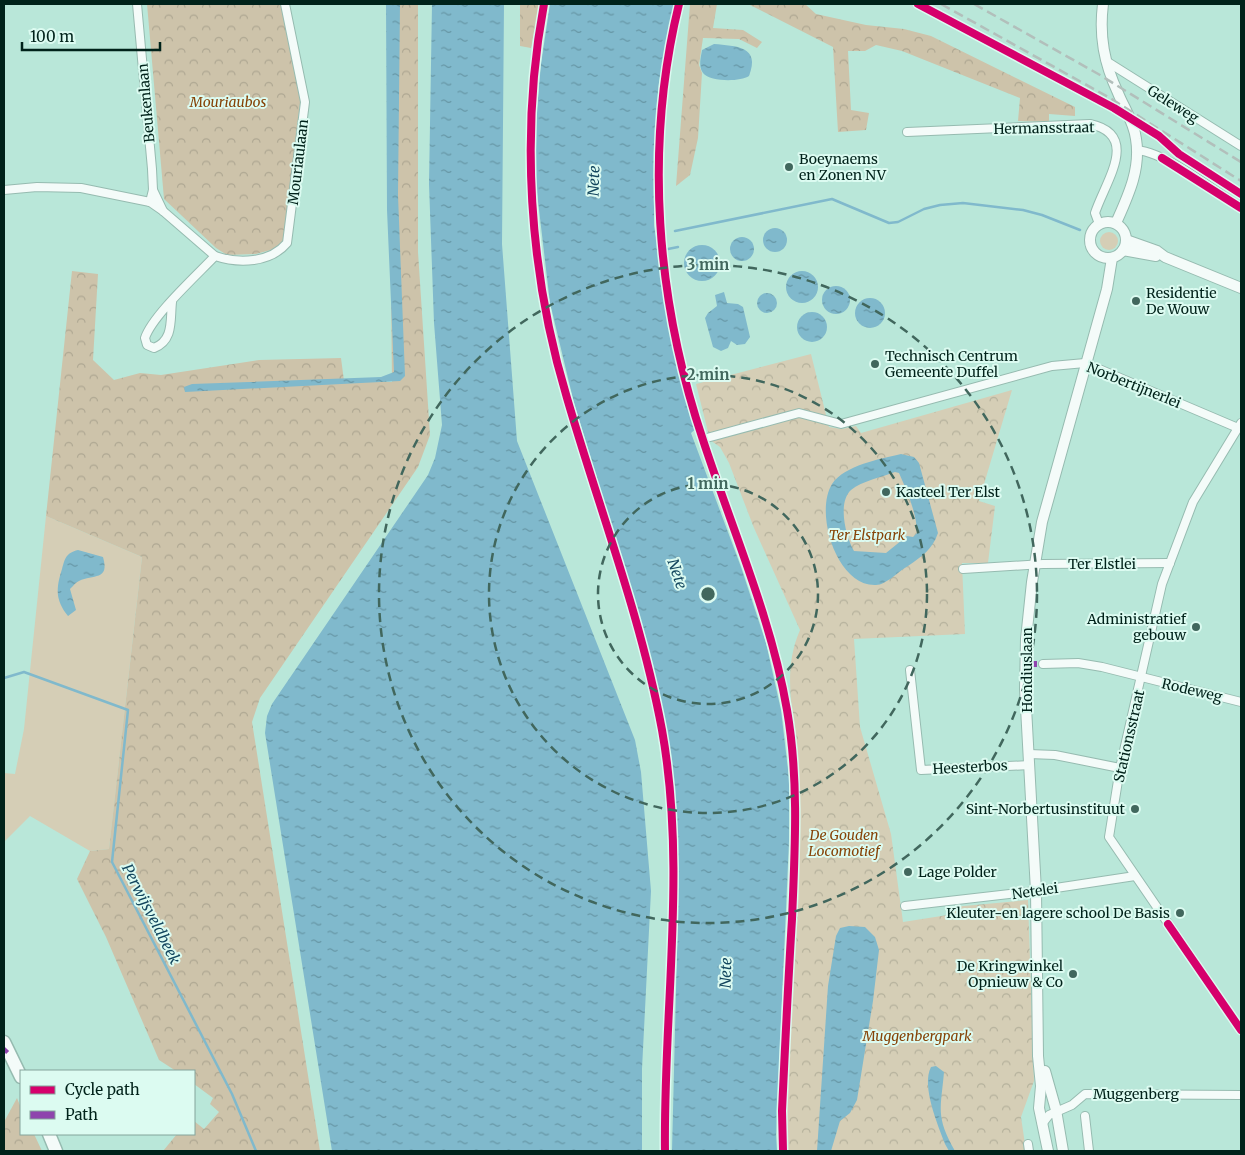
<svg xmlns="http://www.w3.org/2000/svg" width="1245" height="1155" viewBox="0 0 1245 1155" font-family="Merriweather,serif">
	<defs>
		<pattern id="forest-crowns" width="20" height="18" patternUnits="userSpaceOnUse" patternTransform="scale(1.25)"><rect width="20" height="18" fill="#cdc3aa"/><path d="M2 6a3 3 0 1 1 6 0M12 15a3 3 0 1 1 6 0" fill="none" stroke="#aea792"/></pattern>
		<pattern id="park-crowns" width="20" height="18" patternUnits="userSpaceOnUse" patternTransform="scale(1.25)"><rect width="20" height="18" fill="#d5ceb6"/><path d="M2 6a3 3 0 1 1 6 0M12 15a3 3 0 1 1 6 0" fill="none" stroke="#b5b19c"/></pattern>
		<pattern id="water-ripples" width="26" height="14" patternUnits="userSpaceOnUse" patternTransform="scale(1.25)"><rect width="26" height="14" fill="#80b9cc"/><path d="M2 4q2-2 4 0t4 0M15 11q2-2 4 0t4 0" fill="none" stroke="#6696a5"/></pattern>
	</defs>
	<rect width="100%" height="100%" fill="#b9e7d9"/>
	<g fill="#d5ceb6">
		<circle cx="1109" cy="241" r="9"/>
		<polygon points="46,516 142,557 109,849 90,851 30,816 4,842 4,773 15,774 24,729"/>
	</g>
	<g fill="url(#forest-crowns)">
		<polygon points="147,4 282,4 301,96 283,241 274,249 256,254 227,255 216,248 164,199"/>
		<polygon points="388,4 418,4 418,252 430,435 418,467 260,698 252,722 320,1151 163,1151 177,1134 194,1134 194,1121 204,1129 219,1112 210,1104 213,1098 194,1084 194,1071 176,1071 159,1060 106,937 77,879 90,851 109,849 142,557 46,516 72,271 98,274 93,360 114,380 140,373 161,375 259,360 341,358 344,381 392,382"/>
		<polygon points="520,4 540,4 531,48 520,46"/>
		<polygon points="690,4 717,4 713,28 743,30 762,42 757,48 739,39 703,38 699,65 702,73 698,138 690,175 676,186"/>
		<polygon points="748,4 805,4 816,14 866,25 904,29 931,36 1075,107 1075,116 1049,114 1049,122 1018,121 1020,98 902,51 876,45 865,51 848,51 851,110 869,113 866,130 838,132 833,47"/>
		<polygon points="17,1098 21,1108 21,1134 34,1134 42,1151 4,1151 4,1122"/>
	</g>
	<path fill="url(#park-crowns)" d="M811 354 829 427 842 429 856 426 861 433 1012 390 979 501 995 506 988 563H962L965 634 854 639 860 727 891 834 903 922 954 914 953 907 1028 900 1034 1081 1021 1117 1026 1151H787C784 1049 795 947 797 844 797 818 800 791 798 765 796 718 780 676 800 630L754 528 729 463 720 447 710 440 696 384Z"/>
	<g fill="url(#water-ripples)" fill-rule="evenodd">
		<polygon points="386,4 400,4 398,195 405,376 400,381 185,392 184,387 192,384 381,377 394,372 387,210"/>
		<polygon points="432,4 504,4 502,244 517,441 635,740 641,772 651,891 642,1069 642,1151 332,1151 265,733 267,716 272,704 428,475 435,458 442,425 434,323 429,184"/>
		<polygon points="550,4 674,4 659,82 654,162 654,226 681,378 698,427 691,433 741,567 766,643 781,710 789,778 789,841 776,1135 777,1151 672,1151 679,869 671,754 649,650 574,403 550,303 536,184 536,120 541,64"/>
		<path d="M714 44C736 46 761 46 749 76 740 82 710 82 703 73 698 66 701 57 702 50Z"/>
		<circle cx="775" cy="240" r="12"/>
		<circle cx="742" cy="249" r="12"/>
		<circle cx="702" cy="263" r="18"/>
		<circle cx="802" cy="287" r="16"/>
		<circle cx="836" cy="300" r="14"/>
		<polygon points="724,292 727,303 738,304 743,307 750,337 745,344 737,345 731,341 728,348 721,351 713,347 705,318 708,313 717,306 715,295"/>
		<circle cx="767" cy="303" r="10"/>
		<circle cx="870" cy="313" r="15"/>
		<circle cx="812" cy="327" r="15"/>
		<path d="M901 454 914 457 919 463 938 533C932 550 922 556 908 566 899 571 886 585 876 585 837 587 814 513 832 484 845 465 880 459 901 454ZM895 472 899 473C907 491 917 514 917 533L913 537 907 536 886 553 854 551C846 537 837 503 851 490 862 481 882 477 895 472Z"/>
		<path d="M78 550 103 557C110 581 93 574 79 581 76 582 73 586 70 589L76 610 68 616C55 600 56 588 62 569 65 558 66 553 78 550Z"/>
		<polygon points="849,926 865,927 875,937 879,950 873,1001 857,1100 850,1113 840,1121 831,1151 817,1151 828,986 836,936 840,928"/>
		<path d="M936 1066 944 1072C941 1108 935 1116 955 1151H949L945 1144C938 1125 921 1086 931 1067Z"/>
	</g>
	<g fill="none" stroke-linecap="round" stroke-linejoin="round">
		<g stroke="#80b9cc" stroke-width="2.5">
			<polyline points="675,231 832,199 889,223 898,222 924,209 940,205 963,203 1023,210 1042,215 1080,230"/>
			<polyline points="668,249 678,247"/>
			<polyline points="4,678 24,672 128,710 112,862 232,1094 256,1151"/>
		</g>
		<g stroke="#96bbb0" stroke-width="10">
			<g id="minor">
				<polyline points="137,4 152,169 153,190 150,202"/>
				<polyline points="1106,61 1241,146"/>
				<path d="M907 132 1090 124C1141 135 1105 182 1095 213L1099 224"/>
				<path d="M1137 150C1167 153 1215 191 1241 208"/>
				<polyline points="4,190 37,187 81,188 150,202 163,211 215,256"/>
				<polyline points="153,190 163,211"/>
				<path d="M172 302C170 320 174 340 154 348L147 345 145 338C152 316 197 275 215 256 239 264 270 263 287 243L305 102 285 4"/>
				<polyline points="1241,423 1193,502 1162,584 1120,768 1109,837 1241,1030"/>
				<polyline points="703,439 799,413 841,424 1052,366 1085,363 1238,428"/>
				<polyline points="963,569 1043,564 1170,563"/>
				<polyline points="1043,664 1078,663 1102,667 1241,702"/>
				<polyline points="910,670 921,770 1030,765"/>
				<polyline points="1029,754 1055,755 1120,768"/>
				<polyline points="905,906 1036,891 1135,876"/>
				<polyline points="1085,1116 1089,1151"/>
				<polyline points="1042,1124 1049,1115 1072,1105 1085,1094 1241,1095"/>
				<polyline points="1028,1144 1029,1151"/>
			</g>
		</g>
		<g stroke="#96bbb0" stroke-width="12">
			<g id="tertiary">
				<path d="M1103 4C1099 36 1104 63 1118 93 1124 108 1134 122 1136 139 1141 169 1128 196 1116 223"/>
				<circle cx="1108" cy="240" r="18"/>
				<polyline points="1126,240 1157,251 1165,257 1241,288"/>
				<polyline points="1123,250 1156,256"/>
				<polyline points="1045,1071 1056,1110 1063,1151"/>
				<polyline points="1048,1151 1039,1108 1041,1086 1038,1056 1036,891 1025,689 1026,639 1032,582 1042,522 1107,289 1112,258"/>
			</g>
		</g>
		<g stroke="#96bbb0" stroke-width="15">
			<g id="primary">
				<polyline points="4,1042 21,1077"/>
				<polyline points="49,1134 56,1151"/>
			</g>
		</g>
		<use href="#minor" stroke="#f4fbf9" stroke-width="8"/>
		<use href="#tertiary" stroke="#f4fbf9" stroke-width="10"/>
		<use href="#primary" stroke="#f4fbf9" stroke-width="12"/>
		<g stroke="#b2bfbb" stroke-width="2.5" stroke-dasharray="10 5" stroke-linecap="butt">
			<polyline points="941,4 1110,98 1241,181"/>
			<polyline points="974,4 1100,75 1241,162"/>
		</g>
		<g stroke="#8e44ad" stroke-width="6" stroke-dasharray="12 6" stroke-linecap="butt">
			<polyline points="1025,664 1043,664"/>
			<polyline points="4,1052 7,1049"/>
		</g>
		<g stroke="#dcfbf1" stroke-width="11">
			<g id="cycleway">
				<path d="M544 4C520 133 529 272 567 398 599 508 641 617 662 730 687 870 663 1011 665 1151"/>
				<path d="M679 4C644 147 656 300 703 440 732 529 771 617 787 710 799 779 795 849 792 919 788 983 785 1047 782 1111L783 1151"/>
				<polyline points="918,4 1114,108 1159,136 1179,154 1241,194"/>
				<polyline points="1162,158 1241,208"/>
				<polyline points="1168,924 1241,1030"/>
			</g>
		</g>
		<use href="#cycleway" stroke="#d6006c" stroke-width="8"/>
	</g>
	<g fill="none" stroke="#41675d" stroke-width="2.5" stroke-dasharray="9 6">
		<circle cx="708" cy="594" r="110"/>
		<circle cx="708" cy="594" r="219"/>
		<circle cx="708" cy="594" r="329"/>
	</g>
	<g fill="#41675d" stroke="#dcfbf1" stroke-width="2">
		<circle cx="789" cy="167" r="5"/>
		<circle cx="1136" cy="301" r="5"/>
		<circle cx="875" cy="364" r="5"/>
		<circle cx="886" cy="492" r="5"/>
		<circle cx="1196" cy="627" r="5"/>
		<circle cx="1135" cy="809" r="5"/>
		<circle cx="908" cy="872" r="5"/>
		<circle cx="1180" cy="913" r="5"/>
		<circle cx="1073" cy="974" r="5"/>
	</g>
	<g text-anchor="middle" stroke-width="4" stroke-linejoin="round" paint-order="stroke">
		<g font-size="14" font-style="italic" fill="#864307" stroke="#dcfbf1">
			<text x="228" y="107">Mouriaubos</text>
			<text x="867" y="540">Ter Elstpark</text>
			<text x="844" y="840">De Gouden<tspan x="844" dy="16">Locomotief</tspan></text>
			<text x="917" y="1041">Muggenbergpark</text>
		</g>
		<g font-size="14" fill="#00221a" stroke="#dcfbf1">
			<text transform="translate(146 103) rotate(-95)" y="5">Beukenlaan</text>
			<text transform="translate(1173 104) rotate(32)" y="5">Geleweg</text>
			<text transform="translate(1044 128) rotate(-1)" y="5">Hermansstraat</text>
			<text transform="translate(298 162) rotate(-83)" y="5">Mouriaulaan</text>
			<text transform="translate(1134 385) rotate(22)" y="5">Norbertijnerlei</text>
			<text x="1102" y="569">Ter Elstlei</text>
			<text transform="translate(1027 670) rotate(-90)" y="5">Hondiuslaan</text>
			<text transform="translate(1192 690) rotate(13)" y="5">Rodeweg</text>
			<text transform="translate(1129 736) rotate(-77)" y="5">Stationsstraat</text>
			<text transform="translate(970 767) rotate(-3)" y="5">Heesterbos</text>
			<text transform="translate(1035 891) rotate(-8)" y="5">Netelei</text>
			<text x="1136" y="1099">Muggenberg</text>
		</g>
		<g font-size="14" fill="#00221a" stroke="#dcfbf1" text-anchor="start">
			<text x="799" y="164">Boeynaems<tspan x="799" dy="16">en Zonen NV</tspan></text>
			<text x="1146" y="298">Residentie<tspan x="1146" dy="16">De Wouw</tspan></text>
			<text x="885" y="361">Technisch Centrum<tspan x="885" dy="16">Gemeente Duffel</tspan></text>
			<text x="896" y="497">Kasteel Ter Elst</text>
			<text x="1186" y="624" text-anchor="end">Administratief<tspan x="1186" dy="16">gebouw</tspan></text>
			<text x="1125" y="814" text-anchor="end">Sint-Norbertusinstituut</text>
			<text x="918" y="877">Lage Polder</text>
			<text x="1170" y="918" text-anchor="end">Kleuter-en lagere school De Basis</text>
			<text x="1063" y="971" text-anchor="end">De Kringwinkel<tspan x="1063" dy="16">Opnieuw &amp; Co</tspan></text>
		</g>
		<g font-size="15" font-style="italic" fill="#12455d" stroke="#dcfbf1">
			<text transform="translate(594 181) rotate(-88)" y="5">Nete</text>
			<text transform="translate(677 574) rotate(71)" y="5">Nete</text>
			<text transform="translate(151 914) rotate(63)" y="5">Perwijsveldbeek</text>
			<text transform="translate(726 973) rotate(-88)" y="5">Nete</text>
		</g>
	</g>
	<circle cx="708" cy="594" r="8" fill="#41675d" stroke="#dcfbf1" stroke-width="2.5"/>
	<g font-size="15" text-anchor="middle" font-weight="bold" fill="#41675d" stroke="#dcfbf1" stroke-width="4" stroke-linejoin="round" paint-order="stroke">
		<text x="708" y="270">3 min</text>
		<text x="708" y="380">2 min</text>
		<text x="708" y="489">1 min</text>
	</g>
	<rect width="1245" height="1155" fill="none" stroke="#00221a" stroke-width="10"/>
	<rect x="20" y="1070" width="175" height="65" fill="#dcfbf1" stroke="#84a49b"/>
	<rect x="30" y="1086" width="25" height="8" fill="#d6006c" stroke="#84a49b"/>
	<text x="65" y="1095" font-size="15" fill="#00221a">Cycle path</text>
	<rect x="30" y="1111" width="25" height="8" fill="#8e44ad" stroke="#84a49b"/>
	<text x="65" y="1120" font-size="15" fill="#00221a">Path</text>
	<path d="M22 42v8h138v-8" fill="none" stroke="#00221a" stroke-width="2.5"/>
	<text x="30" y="42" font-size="15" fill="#00221a" stroke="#dcfbf1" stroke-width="4" paint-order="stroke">100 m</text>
</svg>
